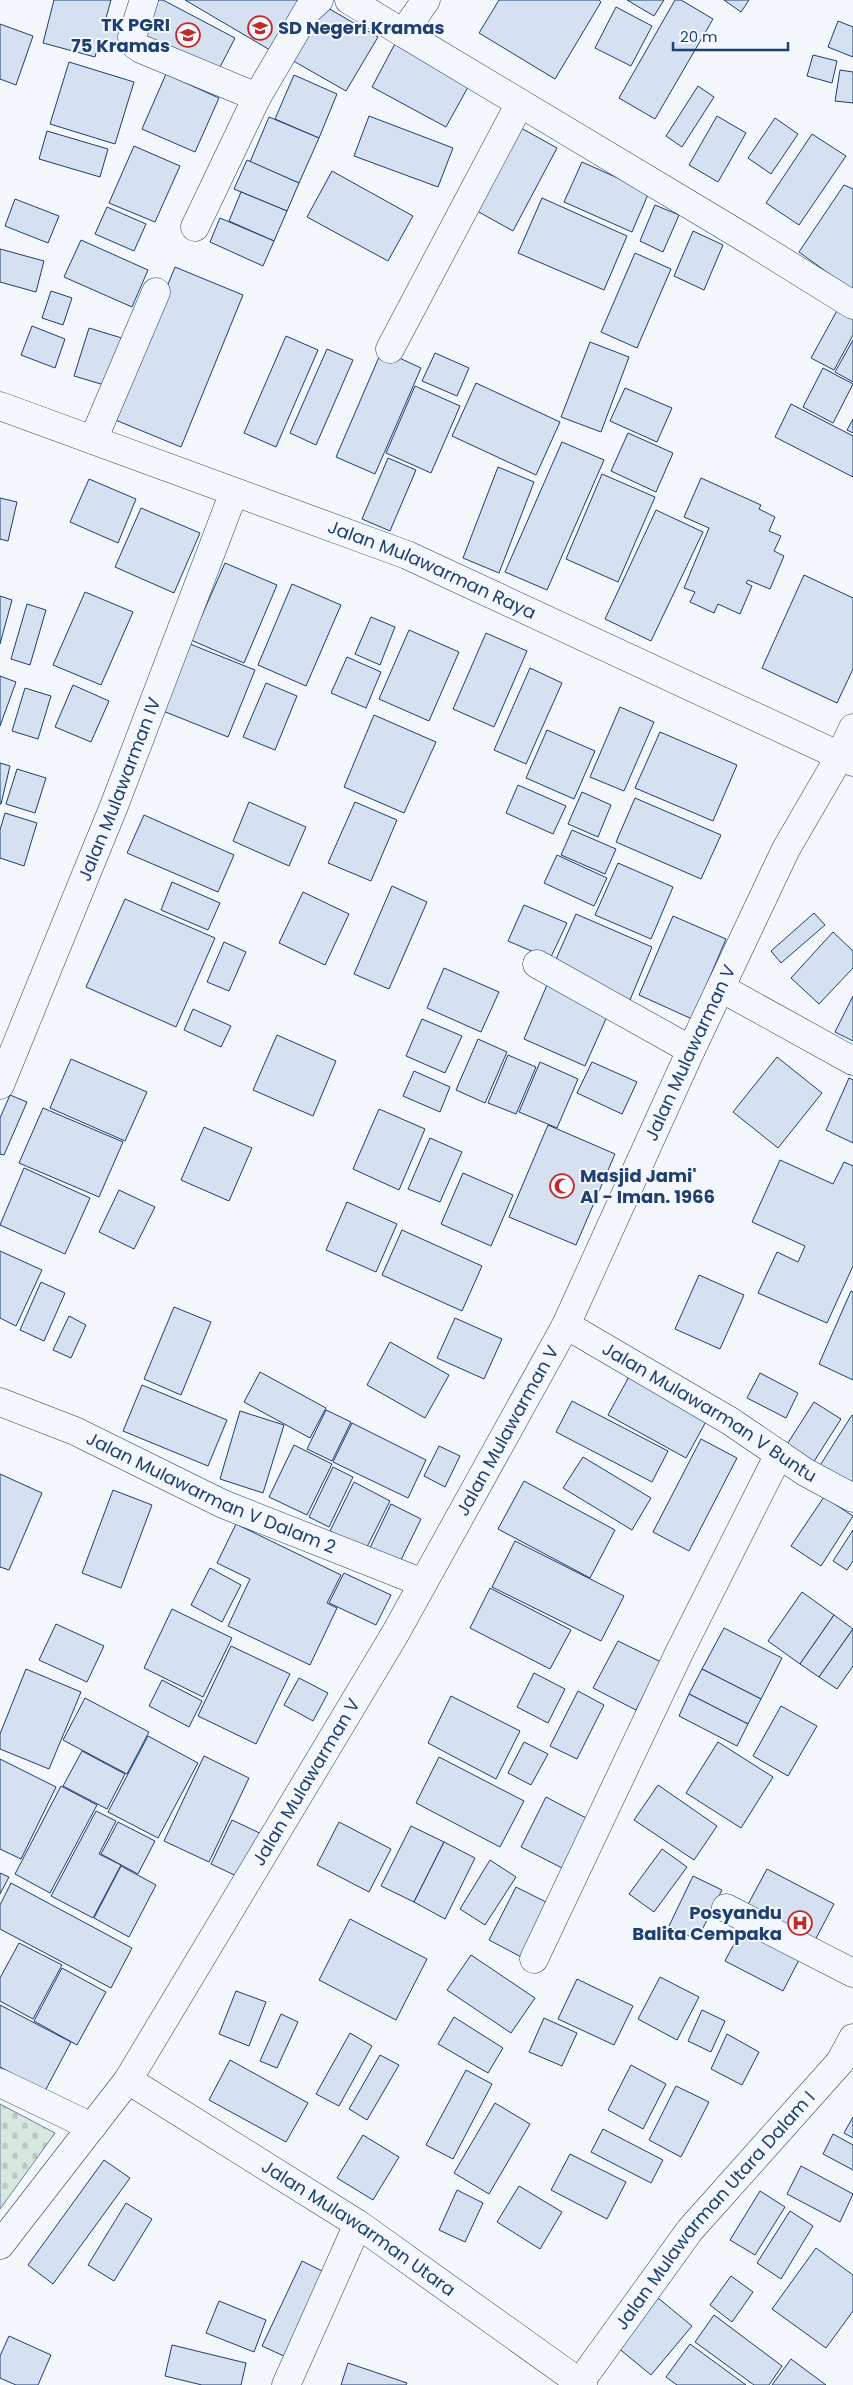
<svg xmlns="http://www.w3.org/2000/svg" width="853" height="2385" viewBox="0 0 853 2385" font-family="Poppins,sans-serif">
	<defs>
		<pattern id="cemetery-stones" width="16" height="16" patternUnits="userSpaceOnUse" patternTransform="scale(1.25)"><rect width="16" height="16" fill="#d7e8df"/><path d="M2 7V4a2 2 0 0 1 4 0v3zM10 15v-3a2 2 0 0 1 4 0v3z" fill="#b8c8c3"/></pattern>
	</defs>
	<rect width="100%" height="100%" fill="#f4f7fb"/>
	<polygon fill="url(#cemetery-stones)" stroke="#687fa3" points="0,2104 55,2133 0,2209"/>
	<g fill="#d5e0f0" stroke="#1d3f73">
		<polygon points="54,0 111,0 106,18 128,23 123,44 100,39 95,57 43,43"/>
		<polygon points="158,0 163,0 235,38 217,73 141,33"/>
		<polygon points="185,0 302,0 270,50"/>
		<polygon points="499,0 599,0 601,2 555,79 479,33"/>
		<polygon points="627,0 664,0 654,16"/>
		<polygon points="675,0 681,0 713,19 655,119 619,98"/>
		<polygon points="724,0 749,0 741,12"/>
		<polygon points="321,4 378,37 346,91 290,59"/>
		<polygon points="616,7 652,26 631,66 595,48"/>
		<polygon points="838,21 853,27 853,57 828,47"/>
		<polygon points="0,24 33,36 16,85 0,79"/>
		<polygon points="398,38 473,78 446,127 372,87"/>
		<polygon points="813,55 837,61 832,83 807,76"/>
		<polygon points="69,62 134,82 115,144 50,124"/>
		<polygon points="840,70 853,72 853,103 835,101"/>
		<polygon points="166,74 219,98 195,152 142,129"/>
		<polygon points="294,75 337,94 319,138 275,119"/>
		<polygon points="698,86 714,97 682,147 666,136"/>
		<polygon points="369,116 453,148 438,187 354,156"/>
		<polygon points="717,116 746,133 718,182 689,165"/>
		<polygon points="269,117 319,138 299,183 250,162"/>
		<polygon points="775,118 798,134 771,174 748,158"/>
		<polygon points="521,128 557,148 513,231 477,211"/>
		<polygon points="47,131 108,149 100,177 39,159"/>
		<polygon points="812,134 846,156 799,225 766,203"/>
		<polygon points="134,146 180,166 155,222 109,203"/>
		<polygon points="247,160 299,183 287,211 234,189"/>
		<polygon points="582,162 649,192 632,232 564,202"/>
		<polygon points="332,171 413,216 388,261 307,217"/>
		<polygon points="844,185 853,189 853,291 799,252"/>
		<polygon points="241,192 287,211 274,241 229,221"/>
		<polygon points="542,198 627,236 604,290 518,253"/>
		<polygon points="15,199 59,216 48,243 5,226"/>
		<polygon points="655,205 679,215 663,252 640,241"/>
		<polygon points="107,207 146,224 134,251 95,234"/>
		<polygon points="220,218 274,241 263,266 210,242"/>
		<polygon points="693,231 723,245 704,290 674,276"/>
		<polygon points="81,240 148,270 132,307 64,277"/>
		<polygon points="0,249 44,261 36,292 0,282"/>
		<polygon points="635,253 671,269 637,348 601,332"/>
		<polygon points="175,267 243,295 181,447 113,419"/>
		<polygon points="51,291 72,298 63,325 42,318"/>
		<polygon points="839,307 853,315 853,335 834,370 811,358"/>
		<polygon points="32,326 65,339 55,368 21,355"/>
		<polygon points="89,328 125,339 111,387 74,376"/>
		<polygon points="286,336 318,350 276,447 244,433"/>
		<polygon points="853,340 853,382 835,372"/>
		<polygon points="590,342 629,357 601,432 561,417"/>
		<polygon points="327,349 353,360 316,445 290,433"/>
		<polygon points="382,350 421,368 375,474 336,457"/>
		<polygon points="435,353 469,368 457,396 422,381"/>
		<polygon points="823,368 853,384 833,423 803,407"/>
		<polygon points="476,383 560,422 536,475 452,436"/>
		<polygon points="415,386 460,406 431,473 386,453"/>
		<polygon points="625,388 672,408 657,442 610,421"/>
		<polygon points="791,404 853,436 853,477 775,437"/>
		<polygon points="853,419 853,433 847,430"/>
		<polygon points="628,433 673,453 656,492 611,471"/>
		<polygon points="562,442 604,460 547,590 505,572"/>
		<polygon points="388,458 416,470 390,531 362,519"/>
		<polygon points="498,467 534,482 499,573 463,558"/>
		<polygon points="602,474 655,497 618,582 566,559"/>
		<polygon points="701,478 761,505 759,509 775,517 769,531 781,536 774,551 784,556 770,589 748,580 746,583 752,586 740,614 718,604 714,613 690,602 695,592 684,588 709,528 684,517"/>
		<polygon points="89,479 136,499 118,543 70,522"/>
		<polygon points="0,498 17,502 8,541 0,539"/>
		<polygon points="141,508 200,533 174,593 115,567"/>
		<polygon points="656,510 703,532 651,641 605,619"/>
		<polygon points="225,563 277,585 244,663 191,640"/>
		<polygon points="804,575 853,598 853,669 837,703 762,668"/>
		<polygon points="292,584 341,605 306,686 258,665"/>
		<polygon points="85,592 133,612 101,685 53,665"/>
		<polygon points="0,596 12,600 0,644"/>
		<polygon points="27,604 46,610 30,665 11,659"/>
		<polygon points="371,617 395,627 380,665 355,654"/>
		<polygon points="409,630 459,652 429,721 379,699"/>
		<polygon points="486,633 527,651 494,727 453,709"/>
		<polygon points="190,644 255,670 228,737 163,711"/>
		<polygon points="347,657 381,672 366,708 331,693"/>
		<polygon points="530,668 562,683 526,764 494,750"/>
		<polygon points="0,676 16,682 0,726"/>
		<polygon points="266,683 297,696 275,750 243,737"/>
		<polygon points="73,685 109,701 91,742 55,727"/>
		<polygon points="25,688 51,696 38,739 12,731"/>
		<polygon points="620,707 654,722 624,791 590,777"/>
		<polygon points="374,715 436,742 404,813 344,787"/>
		<polygon points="547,730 595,751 574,799 526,778"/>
		<polygon points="660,732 737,765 713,821 635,788"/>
		<polygon points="0,763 10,766 1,804 0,804"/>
		<polygon points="17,769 46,778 35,813 6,804"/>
		<polygon points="518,785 566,806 553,834 506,813"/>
		<polygon points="582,792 611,805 598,837 568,824"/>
		<polygon points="635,798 721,835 701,879 616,842"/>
		<polygon points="249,802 306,827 289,866 233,841"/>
		<polygon points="355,802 397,820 371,881 328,863"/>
		<polygon points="5,813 37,823 24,866 0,858 0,830"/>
		<polygon points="144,815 234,855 218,892 127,853"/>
		<polygon points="572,830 616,849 605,874 561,855"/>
		<polygon points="557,855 607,878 594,906 544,883"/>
		<polygon points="618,863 673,887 651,939 595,915"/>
		<polygon points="172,882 220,903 208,930 161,910"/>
		<polygon points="392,886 427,902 389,989 354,974"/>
		<polygon points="303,892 349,914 325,965 279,943"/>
		<polygon points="125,899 215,938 176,1027 86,987"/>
		<polygon points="524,905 567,923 550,959 508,941"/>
		<polygon points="814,913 825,925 781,963 771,951"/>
		<polygon points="576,914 652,947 630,1000 553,966"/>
		<polygon points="673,916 726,939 692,1019 639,995"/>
		<polygon points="833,932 853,951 853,968 819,1004 791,978"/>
		<polygon points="224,942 246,952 229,991 207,982"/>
		<polygon points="444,968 499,992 481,1032 427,1008"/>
		<polygon points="547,985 609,1012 585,1066 524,1039"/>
		<polygon points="853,996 853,1041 835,1032"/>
		<polygon points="193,1009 231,1026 221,1047 184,1030"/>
		<polygon points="422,1019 462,1036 445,1073 406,1056"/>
		<polygon points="277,1035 336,1061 313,1116 253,1090"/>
		<polygon points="478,1039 507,1052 485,1103 456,1090"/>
		<polygon points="508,1055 536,1067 516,1114 488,1103"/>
		<polygon points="777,1057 822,1093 778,1148 733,1112"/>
		<polygon points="71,1059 147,1092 125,1141 50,1108"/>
		<polygon points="540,1062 578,1079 557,1128 519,1112"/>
		<polygon points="592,1062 637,1082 622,1114 577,1093"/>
		<polygon points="414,1071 450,1087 440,1112 403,1096"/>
		<polygon points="849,1078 853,1080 853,1143 826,1130"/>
		<polygon points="10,1095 27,1102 4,1155 0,1154 0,1118"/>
		<polygon points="43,1108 123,1142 99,1197 19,1163"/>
		<polygon points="379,1109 425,1129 399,1190 353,1169"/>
		<polygon points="548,1125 615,1154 576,1245 509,1217"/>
		<polygon points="204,1127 252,1148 229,1201 181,1180"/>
		<polygon points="430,1138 462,1152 440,1202 408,1189"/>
		<polygon points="780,1160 833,1184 844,1162 853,1166 853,1266 827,1323 758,1293 777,1252 798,1262 805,1246 752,1222"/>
		<polygon points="24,1168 90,1198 65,1254 0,1225"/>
		<polygon points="463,1173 513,1195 491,1246 441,1224"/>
		<polygon points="119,1190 155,1207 134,1249 99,1232"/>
		<polygon points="347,1202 397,1224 376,1272 326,1250"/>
		<polygon points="402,1230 482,1266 462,1311 382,1275"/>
		<polygon points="0,1251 42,1270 16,1326 0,1318"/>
		<polygon points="699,1275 744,1295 720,1349 675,1329"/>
		<polygon points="41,1282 65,1293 44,1341 20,1330"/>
		<polygon points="851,1291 853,1292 853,1380 819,1364"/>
		<polygon points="174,1307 211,1322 181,1395 144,1379"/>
		<polygon points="69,1316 86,1325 71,1358 53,1350"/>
		<polygon points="455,1318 502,1339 484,1379 437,1358"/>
		<polygon points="390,1342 449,1375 425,1418 367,1385"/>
		<polygon points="260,1372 326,1408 310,1438 244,1402"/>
		<polygon points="631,1373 709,1416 686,1458 608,1415"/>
		<polygon points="760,1373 798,1393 786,1418 747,1398"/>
		<polygon points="142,1385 227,1420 208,1466 123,1431"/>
		<polygon points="572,1401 668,1451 652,1482 556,1432"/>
		<polygon points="814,1402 841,1419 813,1463 786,1446"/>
		<polygon points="326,1410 351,1422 332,1461 307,1449"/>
		<polygon points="240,1411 284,1425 263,1493 220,1479"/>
		<polygon points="852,1415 853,1416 853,1489 819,1467"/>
		<polygon points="352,1423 426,1460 408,1498 333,1462"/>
		<polygon points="701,1439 737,1458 689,1551 653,1532"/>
		<polygon points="294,1445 332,1464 307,1515 269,1497"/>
		<polygon points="439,1446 460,1456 445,1487 424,1476"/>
		<polygon points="583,1457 651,1498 632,1530 563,1488"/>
		<polygon points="333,1467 353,1477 329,1527 309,1517"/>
		<polygon points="0,1474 42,1493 9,1570 0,1567"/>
		<polygon points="524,1481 615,1530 590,1578 498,1529"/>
		<polygon points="354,1482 390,1501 366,1549 330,1531"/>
		<polygon points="113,1490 152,1505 121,1588 82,1573"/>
		<polygon points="824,1497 853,1516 821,1566 791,1546"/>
		<polygon points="391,1504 421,1519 398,1566 368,1552"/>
		<polygon points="236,1524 341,1575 327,1603 337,1608 310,1665 228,1626 250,1579 217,1563"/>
		<polygon points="853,1530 853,1561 847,1570 833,1561"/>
		<polygon points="515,1541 624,1596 601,1641 492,1587"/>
		<polygon points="210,1568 241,1585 222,1622 191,1605"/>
		<polygon points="344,1573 391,1595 376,1625 329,1603"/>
		<polygon points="490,1588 571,1630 550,1669 470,1628"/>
		<polygon points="802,1592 834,1615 800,1664 768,1641"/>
		<polygon points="172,1609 232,1638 203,1697 144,1668"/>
		<polygon points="834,1615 853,1629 819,1677 800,1664"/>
		<polygon points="56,1624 104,1646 87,1682 39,1660"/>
		<polygon points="724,1628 782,1658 761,1699 702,1669"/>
		<polygon points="853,1629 853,1666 837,1689 819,1677"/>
		<polygon points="618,1641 661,1662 636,1710 593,1688"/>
		<polygon points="231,1646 290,1674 256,1744 198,1716"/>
		<polygon points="26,1669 81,1692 49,1769 0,1749 0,1734"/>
		<polygon points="702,1669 761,1699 748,1724 689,1694"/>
		<polygon points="534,1673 565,1689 548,1723 517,1707"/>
		<polygon points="299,1678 328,1693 313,1721 284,1705"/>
		<polygon points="162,1680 202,1701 189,1727 149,1706"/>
		<polygon points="578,1691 604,1705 577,1759 550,1746"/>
		<polygon points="689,1694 748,1724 737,1746 679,1716"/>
		<polygon points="451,1696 520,1731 496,1779 428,1743"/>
		<polygon points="85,1698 149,1732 127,1774 63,1740"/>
		<polygon points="781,1706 817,1726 788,1776 753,1756"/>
		<polygon points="148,1736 198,1763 158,1838 108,1812"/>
		<polygon points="524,1742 548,1754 531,1785 508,1773"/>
		<polygon points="718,1742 773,1777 741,1828 686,1793"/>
		<polygon points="82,1751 125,1774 107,1809 63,1786"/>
		<polygon points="204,1756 249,1778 209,1862 164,1841"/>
		<polygon points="439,1757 524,1801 500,1847 416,1803"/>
		<polygon points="0,1759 56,1787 21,1859 0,1849"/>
		<polygon points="658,1785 717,1826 694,1860 634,1820"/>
		<polygon points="61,1786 97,1805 50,1893 15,1874"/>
		<polygon points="546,1797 588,1819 562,1868 521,1847"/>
		<polygon points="96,1811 116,1821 99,1854 121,1865 93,1918 51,1896"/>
		<polygon points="232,1820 266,1836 245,1880 211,1864"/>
		<polygon points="118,1822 155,1841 138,1874 101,1854"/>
		<polygon points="339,1822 391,1849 369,1892 317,1865"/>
		<polygon points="411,1826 444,1842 414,1902 381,1886"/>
		<polygon points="444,1842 475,1858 445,1919 414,1902"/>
		<polygon points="662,1849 687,1867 654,1912 629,1894"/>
		<polygon points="490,1860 516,1877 485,1925 460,1909"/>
		<polygon points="121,1866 156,1885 129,1937 94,1918"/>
		<polygon points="767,1869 834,1904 812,1946 745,1910"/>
		<polygon points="0,1873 9,1877 0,1894"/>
		<polygon points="693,1876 722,1890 697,1940 669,1926"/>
		<polygon points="11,1883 132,1948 111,1988 0,1929 0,1905"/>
		<polygon points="516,1887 554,1906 527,1960 489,1940"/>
		<polygon points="350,1919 427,1959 396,2020 319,1980"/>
		<polygon points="744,1925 802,1954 783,1991 725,1961"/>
		<polygon points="19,1943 62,1965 33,2019 0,2001 0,1978"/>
		<polygon points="471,1955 535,1998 511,2033 447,1990"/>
		<polygon points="62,1968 106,1992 77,2045 34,2021"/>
		<polygon points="660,1977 699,1997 677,2040 638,2019"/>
		<polygon points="577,1979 633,2006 614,2045 558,2019"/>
		<polygon points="236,1991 266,2002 249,2046 219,2034"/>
		<polygon points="0,2005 71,2042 45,2091 0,2067"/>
		<polygon points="702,2010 725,2021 711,2052 688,2041"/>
		<polygon points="281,2014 298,2022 277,2068 260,2061"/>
		<polygon points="454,2017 503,2048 488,2073 438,2044"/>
		<polygon points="544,2018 577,2033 562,2066 529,2052"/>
		<polygon points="350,2033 372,2046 339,2106 316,2094"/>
		<polygon points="727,2034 759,2052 742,2085 711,2069"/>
		<polygon points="380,2055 399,2065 367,2120 349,2109"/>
		<polygon points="230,2060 308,2103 286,2142 209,2100"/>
		<polygon points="631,2065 666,2084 643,2129 608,2110"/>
		<polygon points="466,2070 492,2084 453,2159 426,2145"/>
		<polygon points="676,2086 709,2102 681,2157 649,2140"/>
		<polygon points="495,2103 530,2124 489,2194 454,2173"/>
		<polygon points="853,2117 853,2138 844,2133"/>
		<polygon points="603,2129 663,2160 651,2183 591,2152"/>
		<polygon points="833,2134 853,2145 853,2170 823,2154"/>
		<polygon points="363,2135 399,2157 373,2200 337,2178"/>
		<polygon points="570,2154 626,2182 607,2219 551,2190"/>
		<polygon points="104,2160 130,2178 53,2284 28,2265"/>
		<polygon points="801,2166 853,2194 840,2222 787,2194"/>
		<polygon points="519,2186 562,2212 540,2249 497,2222"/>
		<polygon points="457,2190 483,2203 465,2242 439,2230"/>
		<polygon points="760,2191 785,2207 755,2255 730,2240"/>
		<polygon points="126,2203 152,2219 114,2281 88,2265"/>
		<polygon points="790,2211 813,2226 781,2279 757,2263"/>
		<polygon points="816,2248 853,2275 853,2311 826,2348 772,2309"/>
		<polygon points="302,2261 326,2273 286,2357 262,2346"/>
		<polygon points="731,2276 753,2292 732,2322 710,2305"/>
		<polygon points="652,2293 692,2326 651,2375 611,2342"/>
		<polygon points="219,2301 266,2320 254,2352 206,2333"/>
		<polygon points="714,2315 782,2366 769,2385 754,2385 695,2342"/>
		<polygon points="9,2336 51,2355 38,2385 16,2385 0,2378 0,2356"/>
		<polygon points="690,2344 746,2385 677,2385 666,2377"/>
		<polygon points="172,2345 246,2363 241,2385 202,2385 165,2376"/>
		<polygon points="791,2359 826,2385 772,2385"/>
		<polygon points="348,2363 407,2383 406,2385 341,2385"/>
	</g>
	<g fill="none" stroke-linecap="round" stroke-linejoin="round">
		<g stroke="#1d3f73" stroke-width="29">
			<g id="minor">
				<polyline points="144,0 132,37 134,44 141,49 257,97 308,10 319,0"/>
				<polyline points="349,0 403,33"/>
				<polyline points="426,0 403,33 750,241 853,305"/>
				<polyline points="195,227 257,97"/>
				<polyline points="390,349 520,103"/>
				<polyline points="93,440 156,292"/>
				<polyline points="537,964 691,1050"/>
				<polyline points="721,988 853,1061"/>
				<path id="s1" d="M0 1085 114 806 234 492"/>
				<path id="s2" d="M566 1325 730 1421 805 1472 853 1498"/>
				<path id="s3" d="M0 1402 75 1431 223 1504 423 1583"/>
				<polyline points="726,1908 853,1973"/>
				<polyline points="534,1959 679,1653 779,1454"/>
				<path id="s4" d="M128 2080 358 2224 583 2385"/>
				<polyline points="0,2083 92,2127"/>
				<path id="s5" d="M0 2245 128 2080 395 1634 566 1325 691 1050 786 849 840 756 853 728"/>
				<polyline points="286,2385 358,2224"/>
				<path id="s6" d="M578 2385 690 2230 840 2062 853 2038"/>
			</g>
		</g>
		<g stroke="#1d3f73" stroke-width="29">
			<g id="secondary">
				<path id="s7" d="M0 406 407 555 853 762"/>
			</g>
		</g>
		<use href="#minor" stroke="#f4f7fb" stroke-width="28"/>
		<use href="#secondary" stroke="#f4f7fb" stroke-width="28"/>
	</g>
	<defs>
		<g id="school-ring" transform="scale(1.25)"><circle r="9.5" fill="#f4f7fb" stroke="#c62828" stroke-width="1.5"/><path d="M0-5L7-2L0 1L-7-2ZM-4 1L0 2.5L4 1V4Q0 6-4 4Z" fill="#c62828"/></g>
		<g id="mosque-ring" transform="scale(1.25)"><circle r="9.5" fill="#f4f7fb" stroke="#c62828" stroke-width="1.5"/><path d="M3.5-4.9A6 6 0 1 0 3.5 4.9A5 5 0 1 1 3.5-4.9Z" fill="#c62828"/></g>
		<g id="hospital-ring" transform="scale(1.25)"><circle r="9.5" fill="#f4f7fb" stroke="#c62828" stroke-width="1.5"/><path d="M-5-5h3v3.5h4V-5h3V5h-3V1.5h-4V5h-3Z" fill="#c62828"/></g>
	</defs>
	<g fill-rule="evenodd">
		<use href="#school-ring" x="260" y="28"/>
		<use href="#school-ring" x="188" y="35"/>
		<use href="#mosque-ring" x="562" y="1186"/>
		<use href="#hospital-ring" x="800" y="1923"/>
	</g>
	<g text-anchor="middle" stroke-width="4" stroke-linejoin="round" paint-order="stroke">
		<g font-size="18" font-weight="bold" fill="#1d3f73" stroke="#f4f7fb" text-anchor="end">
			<text x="170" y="31">TK PGRI<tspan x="170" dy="21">75 Kramas</tspan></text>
			<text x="278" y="34" text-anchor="start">SD Negeri Kramas</text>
			<text x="580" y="1182" text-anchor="start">Masjid Jami'<tspan x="580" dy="21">Al - Iman. 1966</tspan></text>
			<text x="782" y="1919">Posyandu<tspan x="782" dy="21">Balita Cempaka</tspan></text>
		</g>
		<g font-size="18" fill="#1d3f73" stroke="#f4f7fb">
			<text dy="6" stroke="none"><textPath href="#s7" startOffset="462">Jalan Mulawarman Raya</textPath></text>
			<text dy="6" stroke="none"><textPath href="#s1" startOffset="319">Jalan Mulawarman IV</textPath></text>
			<text dy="6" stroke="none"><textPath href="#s5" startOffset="1381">Jalan Mulawarman V</textPath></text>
			<text dy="6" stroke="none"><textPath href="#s2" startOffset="168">Jalan Mulawarman V Buntu</textPath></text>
			<text dy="6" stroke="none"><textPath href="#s5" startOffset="961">Jalan Mulawarman V</textPath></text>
			<text dy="6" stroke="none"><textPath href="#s3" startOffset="230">Jalan Mulawarman V Dalam 2</textPath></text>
			<text dy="6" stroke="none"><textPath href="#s5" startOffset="556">Jalan Mulawarman V</textPath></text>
			<text dy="6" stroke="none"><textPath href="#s6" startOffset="222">Jalan Mulawarman Utara Dalam I</textPath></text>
			<text dy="6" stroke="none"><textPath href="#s4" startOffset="274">Jalan Mulawarman Utara</textPath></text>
		</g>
	</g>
	<path d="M673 42v8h115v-8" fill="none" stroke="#1d3f73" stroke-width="2.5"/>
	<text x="680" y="42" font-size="15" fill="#1d3f73" stroke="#f4f7fb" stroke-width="4" paint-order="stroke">20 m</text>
</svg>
